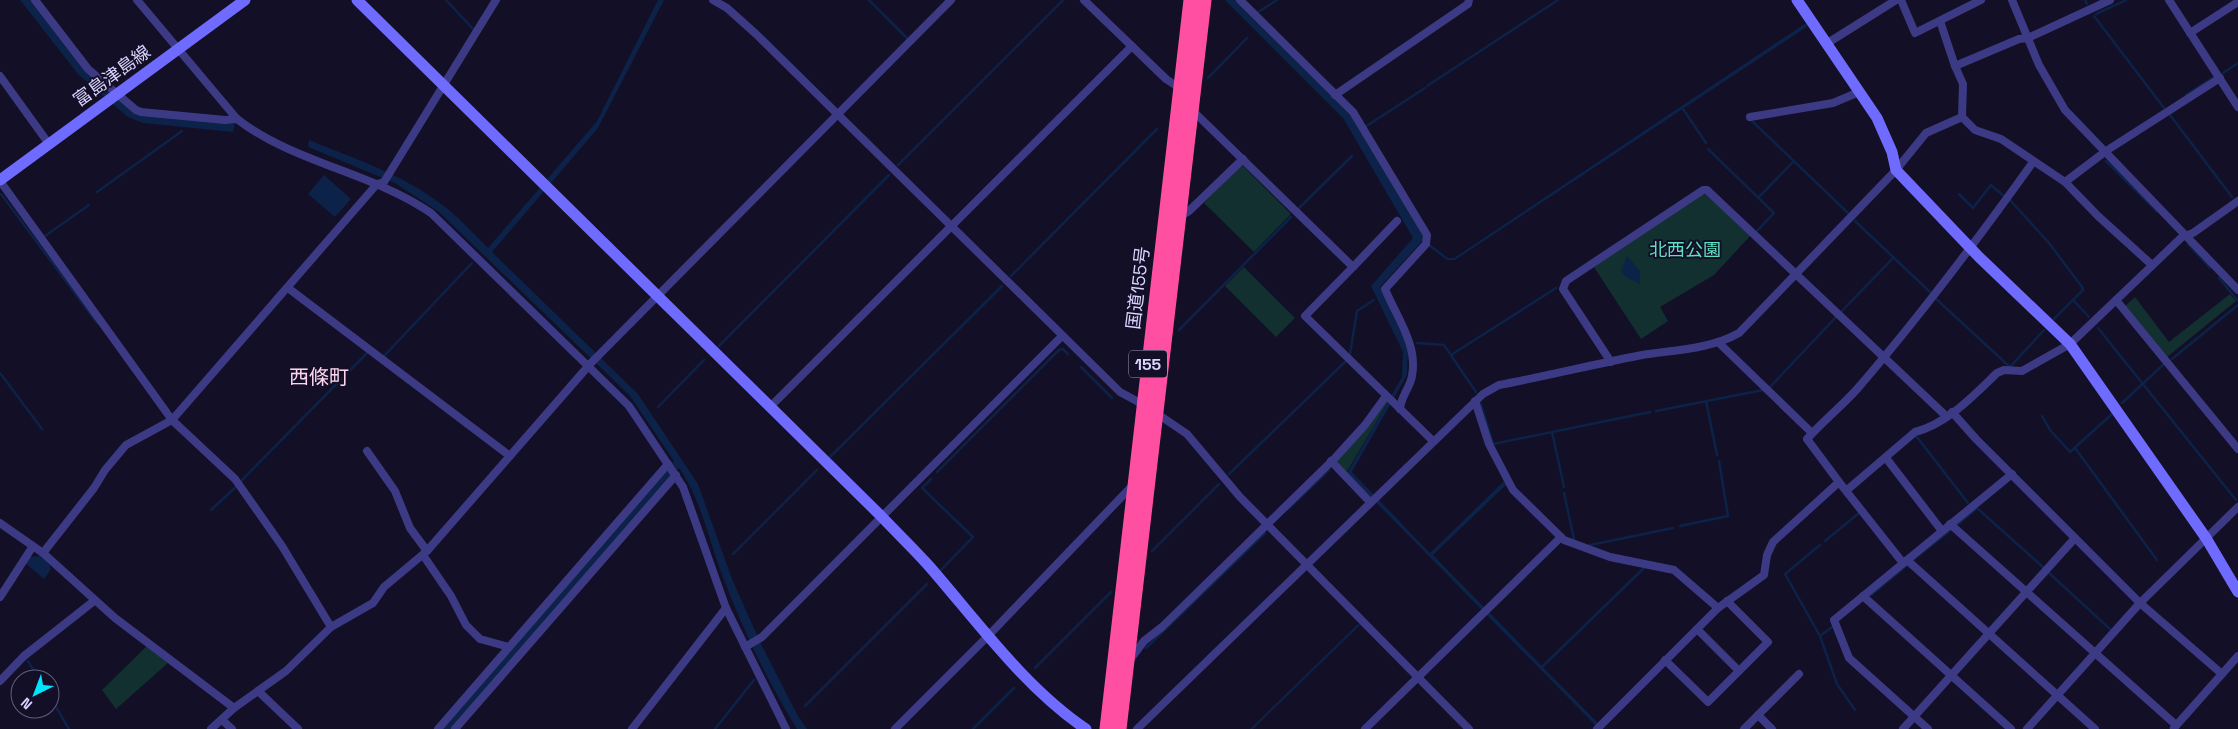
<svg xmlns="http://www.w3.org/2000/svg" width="2238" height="729" viewBox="0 0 2238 729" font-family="'Space Grotesk','Noto Sans JP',sans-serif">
	<rect width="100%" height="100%" fill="#130f26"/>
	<g fill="#12302f">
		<polygon points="1239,166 1243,166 1291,214 1254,252 1204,203"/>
		<polygon points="1703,194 1708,195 1751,235 1714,275 1660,307 1668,321 1641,339 1594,267"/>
		<polygon points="1244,267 1295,318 1276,337 1225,286"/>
		<polygon points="2230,294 2236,301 2167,357 2125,306 2135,297 2169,342"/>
		<polygon points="1385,400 1388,402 1346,473 1334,462"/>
		<polygon points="147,646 168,663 116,709 102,690"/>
	</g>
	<g fill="#0c2248">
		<polygon points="20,0 31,0 84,70 143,115 235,124 233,132 143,123 128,117 78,74"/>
		<path d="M658 0H664L598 128 492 252 638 394 698 484 732 579 761 644 798 716 807 729H797C769 684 745 634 726 585 710 547 703 502 679 468L451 729H441L674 461 630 396 439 212 395 183 308 147 309 140C353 158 399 173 437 201 456 214 472 232 488 248L597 121Z"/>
		<polygon points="1225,0 1237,0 1297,62 1350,112 1426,237 1380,287 1408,347 1407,375 1352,472 1430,553 1504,481 1506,485 1433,555 1598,723 1596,726 1347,473 1402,377 1403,352 1371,286 1413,238 1343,118"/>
		<polygon points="1806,23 1808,26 1455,260 1447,260 1428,246 1430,244 1448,258 1454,258"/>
		<polygon points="324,175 351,199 335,217 308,194"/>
		<polygon points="1627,256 1640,271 1640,284 1624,276 1621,271"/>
		<polygon points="40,556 50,565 51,569 44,579 25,563 29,557"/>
		<polygon points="1358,624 1360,625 1253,729 1250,729"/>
	</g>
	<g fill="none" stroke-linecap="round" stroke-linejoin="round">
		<g stroke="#0c2248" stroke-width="2.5">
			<polyline points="446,0 474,30"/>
			<polyline points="869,0 907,38"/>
			<polyline points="2085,0 2087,4"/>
			<polyline points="1258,12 1277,0"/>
			<polyline points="2096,14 2126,0"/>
			<polyline points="2094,16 2164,108"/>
			<polyline points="2223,73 2238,63"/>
			<polyline points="1208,78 1247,38"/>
			<polyline points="1427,86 1558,0"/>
			<polyline points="2186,95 2214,77"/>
			<polyline points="1683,109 1706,143"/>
			<polyline points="2170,115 2232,197"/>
			<polyline points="1750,119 1848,213"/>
			<polyline points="1365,127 1425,88"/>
			<polyline points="1708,149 1774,213 1757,231"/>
			<polyline points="2106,161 2157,211"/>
			<polyline points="898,165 1063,0"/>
			<polyline points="97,192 182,131"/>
			<polyline points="1,194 97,323"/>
			<polyline points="1959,194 1973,208 1991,185 2005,197"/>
			<polyline points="1758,198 1794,161"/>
			<polyline points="2010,200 2049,243 2082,287 2083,290 2054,319"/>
			<polyline points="1299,208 1352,156"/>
			<polyline points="1855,221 1930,292"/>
			<polyline points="45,236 89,205"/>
			<polyline points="2188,244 2210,268"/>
			<polyline points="1011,276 1157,129"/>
			<polyline points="2219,278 2238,301"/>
			<polyline points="1935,298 2010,367 2044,330"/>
			<polyline points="2073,300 2089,317"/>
			<polyline points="1842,311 1894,257"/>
			<polyline points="2098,328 2236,500"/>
			<polyline points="1179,330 1291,217"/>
			<polyline points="1417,343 1444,345 1476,392"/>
			<polyline points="719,346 889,175"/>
			<polyline points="1350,354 1357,311 1374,300"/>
			<polyline points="1451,355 1556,288"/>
			<polyline points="383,357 472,263"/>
			<polyline points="2172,359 2238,305"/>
			<polyline points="1081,367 1112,398"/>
			<polyline points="0,373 42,429"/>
			<polyline points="1770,387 1837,316"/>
			<polyline points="1706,401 1717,455"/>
			<polyline points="2122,403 2165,363"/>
			<polyline points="1481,404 1493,444 1650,412"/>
			<polyline points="658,407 704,360"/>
			<polyline points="1656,411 1763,390"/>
			<polyline points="2042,416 2050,430 2070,452 2112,414"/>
			<polyline points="1552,432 1564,487"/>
			<polyline points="1917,437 1968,503"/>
			<polyline points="2075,448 2157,560"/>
			<polyline points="830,457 1002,286"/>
			<polyline points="937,472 1059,350 1063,349 1068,354"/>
			<polyline points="1229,474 1346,361"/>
			<polyline points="931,479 922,488 973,537 940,571"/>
			<polyline points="242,480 369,351"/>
			<polyline points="1564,493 1574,539"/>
			<polyline points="211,510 237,486"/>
			<polyline points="1287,510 1329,470"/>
			<polyline points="1957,525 1977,508 2044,568"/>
			<polyline points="1680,526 1728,516 1719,461"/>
			<polyline points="1825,541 1859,513 1858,511"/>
			<polyline points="1590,545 1673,528"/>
			<polyline points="1820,545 1785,574 1820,636 1837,684 1855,710"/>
			<polyline points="1152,551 1219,484"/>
			<polyline points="733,554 817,470"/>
			<polyline points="1913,560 1952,529"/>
			<polyline points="2049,573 2110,629"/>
			<polyline points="1871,595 1906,566"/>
			<polyline points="1820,636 1832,627"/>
			<polyline points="1146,648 1265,533"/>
			<polyline points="28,661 39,679"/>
			<polyline points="1542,667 1644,568"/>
			<polyline points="1035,668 1111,592"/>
			<polyline points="50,697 69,729"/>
			<polyline points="805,706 927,584"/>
			<polyline points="715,729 754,680"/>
			<polyline points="973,729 1014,688"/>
		</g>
		<g stroke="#3d3a85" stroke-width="8">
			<polyline points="35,0 88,69 136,110 141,112 225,120 237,119"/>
			<path d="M137 0 237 119C294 163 371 172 431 213L629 406 683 487 726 608 786 729"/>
			<polyline points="713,0 727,8 756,34 1120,392 1144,405"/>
			<polyline points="1084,0 1166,79 1181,89"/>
			<path d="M1240 0 1353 112 1427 235 1426 244 1385 289C1397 318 1418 345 1412 376 1410 388 1401 396 1400 409"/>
			<polyline points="1901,0 1915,33 1981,0"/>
			<polyline points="2012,0 2039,65 2065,110 2238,290"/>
			<polyline points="2169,0 2238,107"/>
			<polyline points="1940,21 1955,66"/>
			<polyline points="2190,33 2238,2"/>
			<polyline points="1826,44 1896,0"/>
			<polyline points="0,76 49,144"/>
			<polyline points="1335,95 1468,4 1469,0"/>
			<polyline points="1192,110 1353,267 1305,316 1433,441"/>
			<polyline points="1750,117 1833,103 1859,92"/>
			<polyline points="1962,117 1975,130 2001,139 2065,182 2098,216 2152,265"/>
			<polyline points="0,181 172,420 235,479 282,546 331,627"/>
			<polyline points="2065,182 2106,151 2220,78"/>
			<polyline points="1179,217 1189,211 1243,159"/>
			<polyline points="1353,267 1397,221"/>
			<polyline points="288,288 510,456"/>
			<polyline points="2116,300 2238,449"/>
			<polyline points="1718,342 1812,433"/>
			<polyline points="1611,362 1563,289 1566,281 1703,190 1707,190 1946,416"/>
			<polyline points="1475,401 1489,444 1513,490 1564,540 1610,557 1674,570 1718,608"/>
			<polyline points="770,407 1132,46"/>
			<polyline points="1952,412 1976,439 2140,603 2222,674"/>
			<polyline points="1156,413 1187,434 1240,497 1469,729"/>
			<polyline points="367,451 395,491 410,528 427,551"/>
			<polyline points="1886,458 1942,531"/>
			<polyline points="1331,461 1370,502"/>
			<path d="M1839 482 1807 439C1823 421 1842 406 1858 388 1920 316 1978 239 2033 162"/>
			<path d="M1847 490 1915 432C1947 424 1974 395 1997 373L2004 370 2022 371 2070 344 2182 237 2193 233 2238 201"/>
			<polyline points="0,523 43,553 115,618 234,708"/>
			<polyline points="1950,524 2176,725"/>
			<polyline points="43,553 94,488 105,470 126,445 172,420 377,184 384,182 496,0"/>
			<polyline points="423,555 451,596 466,625 480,639 509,647"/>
			<polyline points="1907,560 2095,729"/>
			<polyline points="1863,596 2011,729"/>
			<polyline points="0,597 33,546"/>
			<polyline points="1697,629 1739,671"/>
			<polyline points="745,647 762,637 1062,336"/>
			<polyline points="1665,660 1708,702 1768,642 1727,601"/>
			<polyline points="1129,661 1144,641 1162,627 1335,458 1365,425 1386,396"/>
			<polyline points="0,681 24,656 94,601"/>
			<polyline points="258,691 298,729"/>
			<polyline points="1758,715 1799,674"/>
			<polyline points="222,720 232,729"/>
			<polyline points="2174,728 2238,656"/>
			<polyline points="211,729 234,708 286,671 331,627 373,603 384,587 427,551 591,363 951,0"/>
			<polyline points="438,729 668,464"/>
			<polyline points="455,729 676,475"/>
			<polyline points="632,729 726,608"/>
			<polyline points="895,729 988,636 1133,485"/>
			<path d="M1137 729 1483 394 1499 385C1547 376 1595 364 1642 355 1674 350 1711 349 1739 333L1896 170 1926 133 1962 117 1963 84 1955 66 2019 39 2028 38 2110 0"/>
			<polyline points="1365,729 1561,537"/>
			<polyline points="1597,729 1718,608 1764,575 1767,555 1773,542 1839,482 1903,563"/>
			<polyline points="1744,729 1758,715 1772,729"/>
			<polyline points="1903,729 2075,538"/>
			<polyline points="1928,729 1849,658 1834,620 2012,474"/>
			<polyline points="2027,729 2140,603 2238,507"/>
		</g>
		<g stroke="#6f6bff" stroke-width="11">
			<path d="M357 0 881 516C897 533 914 549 929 566 977 621 1025 688 1086 729"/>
			<polyline points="1797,0 1877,118 1892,152 1896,170 1979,257 2070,344 2206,538 2238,592"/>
			<polyline points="0,180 245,0"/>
		</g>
		<g stroke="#ff4fa3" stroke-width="15">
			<polyline points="1107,729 1191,0"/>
			<polyline points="1119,729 1204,0"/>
		</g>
	</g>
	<g text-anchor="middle" stroke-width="4" stroke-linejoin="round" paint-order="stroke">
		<rect fill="#130f26" stroke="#9e99be" stroke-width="1" x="1129" y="350.5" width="38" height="27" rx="4"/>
		<g font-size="16" font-weight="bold" fill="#d9d4ff">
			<text x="1148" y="370">155</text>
		</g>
		<g font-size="18" fill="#d9d4ff" stroke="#130f26">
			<text transform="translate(112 76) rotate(-36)" y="6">富島津島線</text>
			<text transform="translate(1138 288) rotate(-83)" y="6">国道155号</text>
		</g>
		<g font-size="18" fill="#5fe0c0" stroke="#130f26">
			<text x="1685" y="256">北西公園</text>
		</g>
		<g font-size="20" fill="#ffd6f0" stroke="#130f26">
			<text x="319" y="384">西條町</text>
		</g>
	</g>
	<g transform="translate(35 694) rotate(222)"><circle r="24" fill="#130f26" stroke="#625e7d"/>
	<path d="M0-4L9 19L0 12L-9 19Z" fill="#00e5ff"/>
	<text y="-8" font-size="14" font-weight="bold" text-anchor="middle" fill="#d9d4ff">N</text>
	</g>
</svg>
